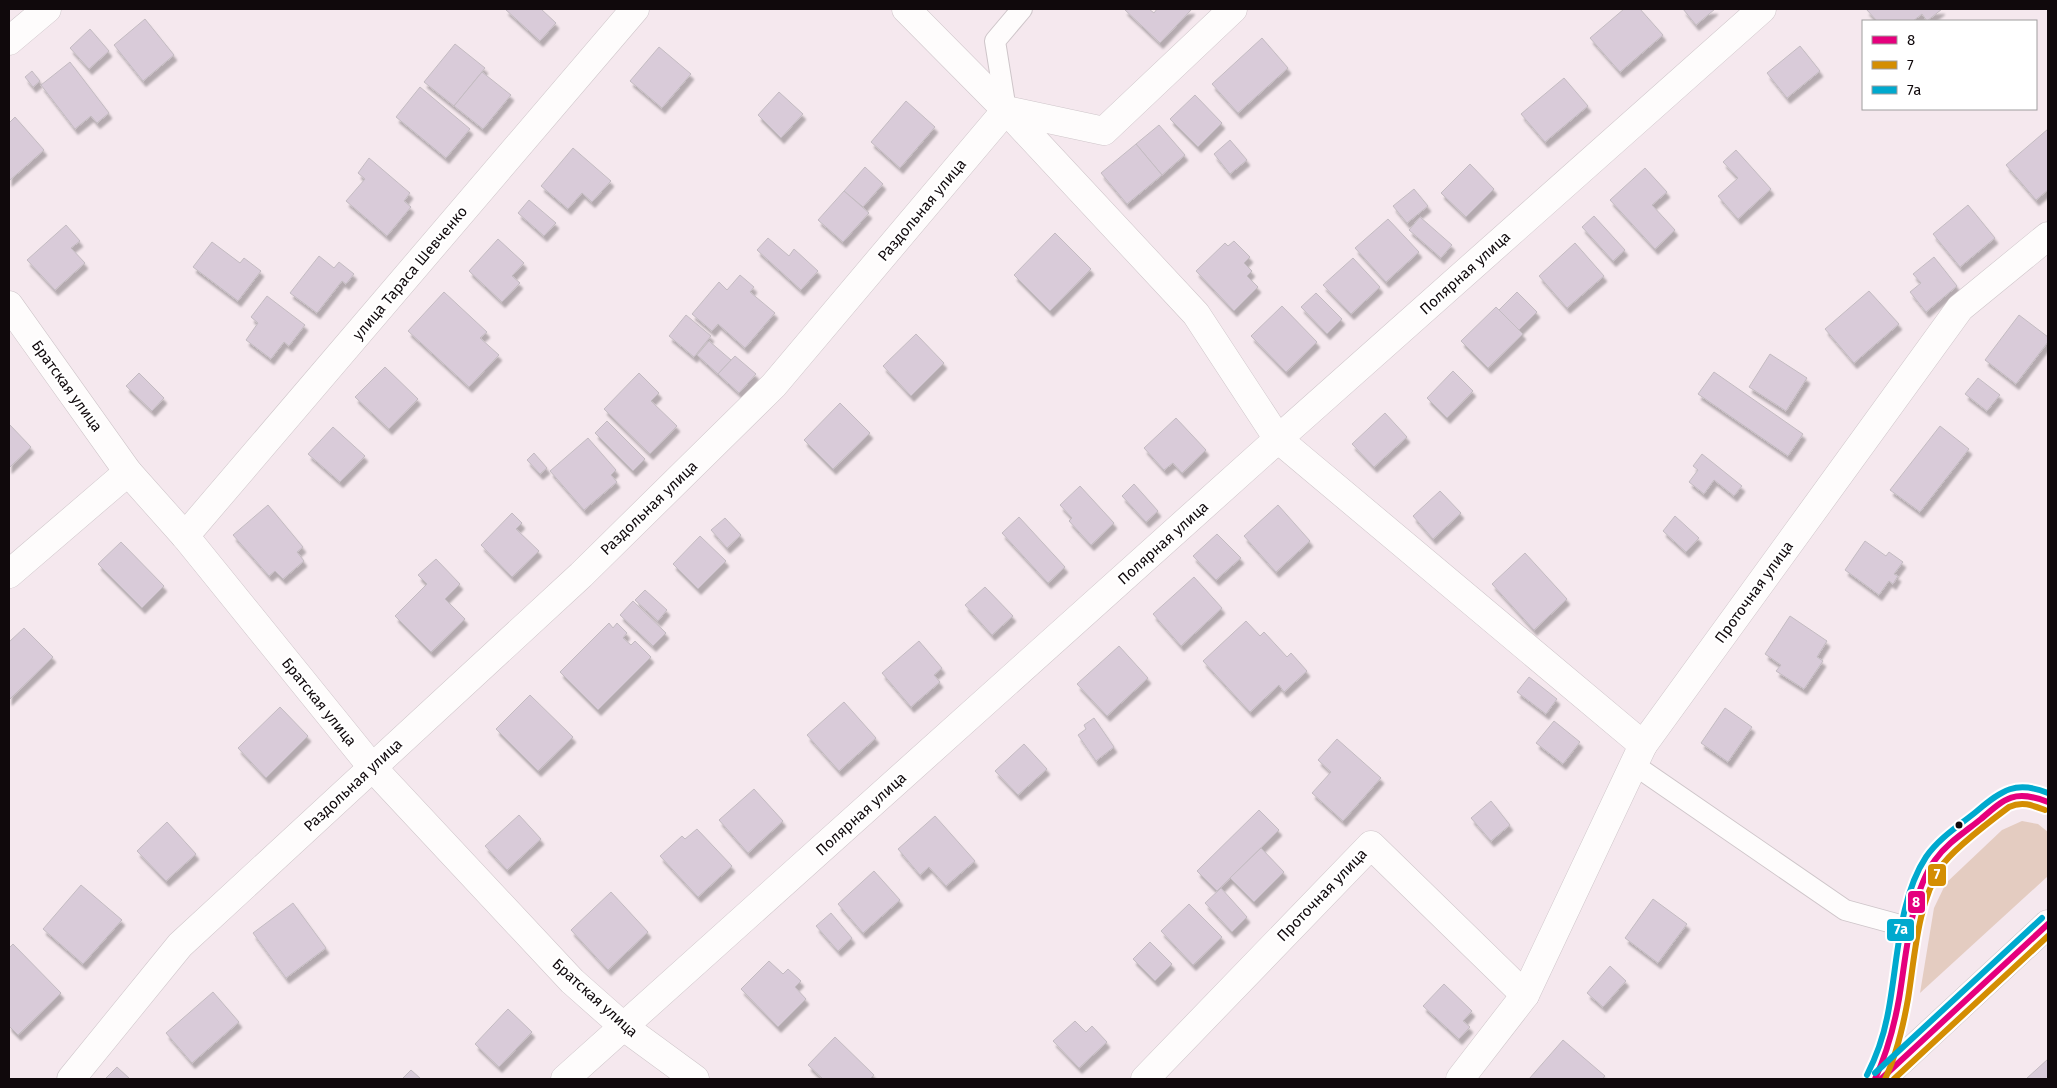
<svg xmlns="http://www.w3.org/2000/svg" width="2057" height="1088" viewBox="0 0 2057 1088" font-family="'Fira Sans',sans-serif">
	<defs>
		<filter id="shadow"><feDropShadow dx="3" dy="5.5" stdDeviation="1" flood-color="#0004"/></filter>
	</defs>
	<rect width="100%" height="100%" fill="#f5e8ee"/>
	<polygon fill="#e4ccc1" points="2022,821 2038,824 2048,832 2048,876 1920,993 1934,908 1946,883 2002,830"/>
	<g fill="#d9cbd9" stroke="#c3bbc1" filter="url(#shadow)">
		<polygon points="505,9 541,9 556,23 540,41"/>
		<polygon points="1124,9 1149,9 1154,13 1157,9 1192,9 1160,43"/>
		<polygon points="1624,9 1640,9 1663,35 1620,72 1590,38"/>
		<polygon points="1683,9 1715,9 1696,25"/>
		<polygon points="1866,9 1942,9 1927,21 1922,14 1913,21 1877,21"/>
		<polygon points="145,19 174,55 143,81 114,45"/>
		<polygon points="90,29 109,51 89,69 70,48"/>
		<polygon points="1262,38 1288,68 1238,113 1212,84"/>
		<polygon points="455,44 485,68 454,106 424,82"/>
		<polygon points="1800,46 1820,71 1787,98 1767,73"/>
		<polygon points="659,47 691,74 662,108 630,81"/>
		<polygon points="70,62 109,113 97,123 91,116 75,129 41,85"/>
		<polygon points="32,71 40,81 33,87 25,77"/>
		<polygon points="482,72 511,95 483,129 454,106"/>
		<polygon points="1564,78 1588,106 1545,142 1521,114"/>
		<polygon points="420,87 470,129 446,158 396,117"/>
		<polygon points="779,92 803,114 781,138 758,115"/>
		<polygon points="1195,95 1222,123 1198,147 1170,119"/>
		<polygon points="906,101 935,127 900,168 871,142"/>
		<polygon points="15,117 44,150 9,181 9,123"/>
		<polygon points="1159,125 1185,155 1162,175 1136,144"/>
		<polygon points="2048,129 2048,190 2036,200 2006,165"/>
		<polygon points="1230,140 1247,160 1230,174 1214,154"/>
		<polygon points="1136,144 1162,175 1127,204 1101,173"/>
		<polygon points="573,148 611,181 592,202 582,193 568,209 541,186"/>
		<polygon points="1736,150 1771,189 1738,219 1718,196 1738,178 1723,162"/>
		<polygon points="369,158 410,193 404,201 411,207 387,236 346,201 365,179 358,173"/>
		<polygon points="1470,164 1494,189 1466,217 1441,193"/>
		<polygon points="865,167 883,184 863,207 844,191"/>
		<polygon points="1645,168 1667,192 1652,205 1675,230 1655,249 1610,200"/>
		<polygon points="1414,189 1428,206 1407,223 1393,206"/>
		<polygon points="844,191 869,213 843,242 818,220"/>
		<polygon points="529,200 556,223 544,236 518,213"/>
		<polygon points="1968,205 1995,238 1960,267 1933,234"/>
		<polygon points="1594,216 1625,250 1613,261 1582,227"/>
		<polygon points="1420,217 1452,245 1441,258 1409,230"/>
		<polygon points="1388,219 1419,252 1386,282 1355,248"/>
		<polygon points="66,225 80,241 71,248 85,263 55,290 27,260"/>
		<polygon points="1055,233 1091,269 1050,311 1014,275"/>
		<polygon points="768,238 789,256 794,249 818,271 801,290 757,250"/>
		<polygon points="498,239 524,263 512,276 520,283 502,302 469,271"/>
		<polygon points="1234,241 1250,257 1244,263 1252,271 1247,276 1258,287 1234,311 1196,271 1225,243 1228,246"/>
		<polygon points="212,242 240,263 244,258 261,271 238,301 193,267"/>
		<polygon points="1575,243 1604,276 1567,308 1539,276"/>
		<polygon points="319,256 334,268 339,262 354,274 346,284 342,281 317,313 290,293"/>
		<polygon points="1934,257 1957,286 1926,312 1910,292 1921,283 1913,274"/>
		<polygon points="1353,258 1380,287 1351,314 1323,285"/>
		<polygon points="740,275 754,287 750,292 775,313 745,348 718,324 712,331 692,314 719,282 727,290"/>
		<polygon points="1869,291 1899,324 1854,363 1825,329"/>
		<polygon points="444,292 487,332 480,338 499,355 469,387 408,331"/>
		<polygon points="1517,292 1537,312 1519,330 1499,310"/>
		<polygon points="1316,293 1342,319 1327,334 1301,307"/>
		<polygon points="267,296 305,325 289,346 284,342 271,359 246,340 258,323 251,317"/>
		<polygon points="1282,306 1317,342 1286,372 1251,336"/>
		<polygon points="1496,307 1523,334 1488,368 1461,341"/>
		<polygon points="686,315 711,336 694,357 669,336"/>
		<polygon points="2019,315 2048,337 2048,342 2016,384 1985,360"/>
		<polygon points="916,334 944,363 911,396 883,366"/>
		<polygon points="709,341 731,360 718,374 697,355"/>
		<polygon points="1770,354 1807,378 1786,411 1749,387"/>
		<polygon points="735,356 756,374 739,393 718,374"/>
		<polygon points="385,367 418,399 389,429 355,397"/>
		<polygon points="1453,371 1473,391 1447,418 1427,398"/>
		<polygon points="1714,372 1803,434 1788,456 1698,394"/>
		<polygon points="139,373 164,398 152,411 126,386"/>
		<polygon points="639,373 659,393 651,401 677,426 650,454 604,409"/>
		<polygon points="1978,378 2000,395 1987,411 1965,394"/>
		<polygon points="840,403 870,433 833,469 804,440"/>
		<polygon points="1385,413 1407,437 1374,467 1352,444"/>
		<polygon points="1176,418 1206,450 1182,473 1173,463 1164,470 1144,448"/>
		<polygon points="607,421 645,459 633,471 595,433"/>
		<polygon points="9,424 31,447 9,468"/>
		<polygon points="1940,426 1969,449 1920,512 1890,490"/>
		<polygon points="333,427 365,456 340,482 308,454"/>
		<polygon points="588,438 616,470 611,475 617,482 584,510 550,471"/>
		<polygon points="534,453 547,468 540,474 527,460"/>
		<polygon points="1702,454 1742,486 1734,496 1714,480 1704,494 1689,482 1698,470 1693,466"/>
		<polygon points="1134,484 1158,511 1146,522 1122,496"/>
		<polygon points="1080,486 1114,523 1091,545 1069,521 1072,518 1060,505"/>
		<polygon points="1440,491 1461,513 1433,539 1413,516"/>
		<polygon points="268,505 303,547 297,552 304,561 283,579 275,571 269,576 233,535"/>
		<polygon points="1278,505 1310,541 1276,572 1244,536"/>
		<polygon points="512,513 522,523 516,529 539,551 512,577 481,545"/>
		<polygon points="1675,516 1699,538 1686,552 1663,531"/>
		<polygon points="1019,517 1065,567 1048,583 1002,533"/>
		<polygon points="725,518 741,535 727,548 711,530"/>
		<polygon points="1217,534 1241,558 1216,580 1193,556"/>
		<polygon points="700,536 726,561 698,589 673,564"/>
		<polygon points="1865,541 1886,556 1889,552 1903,562 1894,574 1898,576 1893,584 1889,581 1879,595 1845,570"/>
		<polygon points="121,542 164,586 142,608 98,564"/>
		<polygon points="1525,553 1567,599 1534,630 1492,584"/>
		<polygon points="436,559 460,584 445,599 465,619 431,652 395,616 427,584 418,575"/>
		<polygon points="1194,577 1222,608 1181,646 1153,614"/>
		<polygon points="985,587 1013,616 992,635 965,605"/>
		<polygon points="645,590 667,610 658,621 635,600"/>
		<polygon points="633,601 666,633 653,646 620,615"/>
		<polygon points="1790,616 1827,641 1817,657 1823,661 1804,689 1776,671 1781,665 1765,654"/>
		<polygon points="1246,621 1260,636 1264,632 1287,657 1291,653 1307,671 1284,692 1279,685 1250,712 1203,661"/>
		<polygon points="609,623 613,628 617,623 627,633 623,638 631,645 635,641 651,657 598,710 560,672"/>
		<polygon points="24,628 53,657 9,700 9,642"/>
		<polygon points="919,641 942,668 934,675 940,682 911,707 882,673"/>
		<polygon points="1119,646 1148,678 1107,716 1077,684"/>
		<polygon points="1529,677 1557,699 1546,714 1517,692"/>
		<polygon points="530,695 573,737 538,771 496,729"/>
		<polygon points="844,702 876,738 839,771 807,735"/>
		<polygon points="280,707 308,736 266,778 238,748"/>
		<polygon points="1725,708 1752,727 1728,762 1701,743"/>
		<polygon points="1094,718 1114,747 1096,761 1078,735 1086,729 1084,725"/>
		<polygon points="1554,721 1580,742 1563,764 1536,743"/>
		<polygon points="1337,739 1381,778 1343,821 1312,793 1331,772 1318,760"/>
		<polygon points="1024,744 1047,769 1018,795 995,771"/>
		<polygon points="754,789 783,821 748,853 719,820"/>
		<polygon points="1491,801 1510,825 1491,841 1471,818"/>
		<polygon points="1259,810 1279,830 1217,891 1197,871"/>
		<polygon points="519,815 541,839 507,870 485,846"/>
		<polygon points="935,816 975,861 946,886 929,867 920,875 898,849"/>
		<polygon points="167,822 196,854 166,881 137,851"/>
		<polygon points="697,829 732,866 698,897 660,856 682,836 685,839"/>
		<polygon points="1261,848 1284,872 1254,902 1230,878"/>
		<polygon points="874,871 900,900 863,933 838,904"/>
		<polygon points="81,885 122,920 83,964 43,929"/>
		<polygon points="1221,888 1247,917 1232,932 1205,903"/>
		<polygon points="611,892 648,932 608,970 571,930"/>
		<polygon points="1653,899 1687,924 1658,963 1625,938"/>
		<polygon points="293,903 326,948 286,978 253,933"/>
		<polygon points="1189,904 1222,937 1193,965 1161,931"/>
		<polygon points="831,913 852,938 838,951 816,926"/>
		<polygon points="1150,942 1172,964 1155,981 1133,959"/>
		<polygon points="13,944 61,993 18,1035 9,1026 9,948"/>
		<polygon points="769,961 783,974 788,969 801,981 795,987 806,999 778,1027 741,989"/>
		<polygon points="1610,966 1626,981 1603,1007 1587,993"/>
		<polygon points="1444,984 1472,1011 1463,1021 1470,1027 1459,1039 1423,1006"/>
		<polygon points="213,992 239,1022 192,1063 166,1033"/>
		<polygon points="508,1009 532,1032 499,1067 475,1044"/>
		<polygon points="1075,1021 1086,1032 1092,1026 1107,1042 1079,1068 1053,1041"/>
		<polygon points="835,1037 874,1075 870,1079 823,1079 808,1065"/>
		<polygon points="1563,1040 1605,1076 1602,1079 1529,1079"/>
		<polygon points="2048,1059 2048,1079 2026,1079"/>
		<polygon points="117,1067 130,1079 105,1079"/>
		<polygon points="411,1070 421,1079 402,1079"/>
	</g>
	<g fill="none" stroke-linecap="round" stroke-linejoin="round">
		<g stroke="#cec5c9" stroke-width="22">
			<g id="lane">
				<polyline points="1006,110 995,41 1022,9"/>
				<polyline points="1633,764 1845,910 1911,928"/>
				<path d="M1875 1079C1902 1030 1900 968 1914 914 1919 896 1924 878 1934 861 1943 848 1969 829 1982 818 2006 797 2016 787 2048 802"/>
			</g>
		</g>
		<g stroke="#cec5c9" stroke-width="29">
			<g id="street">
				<polyline points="906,9 1006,110 1196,314 1278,439 1643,745"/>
				<polyline points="9,41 47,9"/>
				<polyline points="9,305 128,472 185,536 372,767 572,981 624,1027 695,1079"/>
				<polyline points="185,536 635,9"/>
				<polyline points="9,574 128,472"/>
				<polyline points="71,1079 180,945 581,575 774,385 1006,110 1104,131 1233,9"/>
				<polyline points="565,1079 1278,439 1762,9"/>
				<polyline points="1145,1079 1371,845 1525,995"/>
				<polyline points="1460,1079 1525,995 1643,745 1960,308 2048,236"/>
			</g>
		</g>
		<g stroke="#cec5c9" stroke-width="29">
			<polyline id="primary" points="1881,1079 2048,924"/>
		</g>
		<use href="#lane" stroke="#fefcfc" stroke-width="20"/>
		<use href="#street" stroke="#fefcfc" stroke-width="28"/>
		<use href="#primary" stroke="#fefcfc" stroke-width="28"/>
		<g stroke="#fff" stroke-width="10">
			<g id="bus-1">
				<path d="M1875 1079C1887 1053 1894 1027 1899 999 1906 958 1910 894 1935 860 1947 843 1965 832 1981 819 2005 798 2015 789 2048 802"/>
				<polyline points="1881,1079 2048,924"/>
			</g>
		</g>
		<g stroke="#fff" stroke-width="10">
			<g id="bus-2">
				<path d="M1885 1079C1897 1054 1903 1027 1908 999 1915 956 1917 905 1941 867 1951 851 1993 819 2009 807 2022 801 2032 805 2045 810"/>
				<polyline points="1894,1079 2048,936"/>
			</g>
		</g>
		<g stroke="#fff" stroke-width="10">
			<g id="bus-3">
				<polyline points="1875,1073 2042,918"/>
				<path d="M1867 1075C1876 1057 1883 1038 1887 1018 1898 967 1897 901 1926 857 1939 838 1960 825 1977 811 2002 790 2016 780 2048 793"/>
			</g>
		</g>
		<use href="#bus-1" stroke="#e5007d" stroke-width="6"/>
		<use href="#bus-2" stroke="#d48e02" stroke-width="6"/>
		<use href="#bus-3" stroke="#00a9ce" stroke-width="6"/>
	</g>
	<circle fill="#10090c" stroke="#fff" stroke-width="2" cx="1959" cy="825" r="4.5"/>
	<g text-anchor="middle" stroke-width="4.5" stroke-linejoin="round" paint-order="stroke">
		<g font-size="15" fill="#10090c" stroke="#fff">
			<text transform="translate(922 210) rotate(-50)" y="5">Раздольная улица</text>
			<text transform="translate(410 273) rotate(-50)" y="5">улица Тараса Шевченко</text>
			<text transform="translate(1465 273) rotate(-42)" y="5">Полярная улица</text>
			<text transform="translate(67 386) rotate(54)" y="5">Братская улица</text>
			<text transform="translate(649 508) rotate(-44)" y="5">Раздольная улица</text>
			<text transform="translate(1163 543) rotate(-42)" y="5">Полярная улица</text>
			<text transform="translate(1754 592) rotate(-54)" y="5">Проточная улица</text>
			<text transform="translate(319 702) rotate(51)" y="5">Братская улица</text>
			<text transform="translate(353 785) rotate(-43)" y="5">Раздольная улица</text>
			<text transform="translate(861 814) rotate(-42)" y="5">Полярная улица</text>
			<text transform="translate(1322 895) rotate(-46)" y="5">Проточная улица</text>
			<text transform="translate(595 998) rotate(42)" y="5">Братская улица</text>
		</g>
	</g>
	<g stroke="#fff" stroke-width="2">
		<rect x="1927" y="863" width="20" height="24" rx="5" fill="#d48e02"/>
		<rect x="1907" y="890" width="19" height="24" rx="5" fill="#e5007d"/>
		<rect x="1886" y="918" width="29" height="24" rx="5" fill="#00a9ce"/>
	</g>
	<g font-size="14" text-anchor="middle" font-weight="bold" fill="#fff">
		<text x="1937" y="879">7</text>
		<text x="1916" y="907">8</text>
		<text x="1901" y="934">7а</text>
	</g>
	<rect width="2057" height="1088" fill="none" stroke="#10090c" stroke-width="20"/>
	<rect x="1862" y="20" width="175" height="90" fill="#ffffff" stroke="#9f9d9e"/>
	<rect x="1872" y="36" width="25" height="8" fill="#e5007d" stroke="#9f9d9e"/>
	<text x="1907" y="45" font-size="15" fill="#10090c">8</text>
	<rect x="1872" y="61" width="25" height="8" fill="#d48e02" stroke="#9f9d9e"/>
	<text x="1907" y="70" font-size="15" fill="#10090c">7</text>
	<rect x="1872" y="86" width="25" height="8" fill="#00a9ce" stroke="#9f9d9e"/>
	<text x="1907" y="95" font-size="15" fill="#10090c">7а</text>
</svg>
